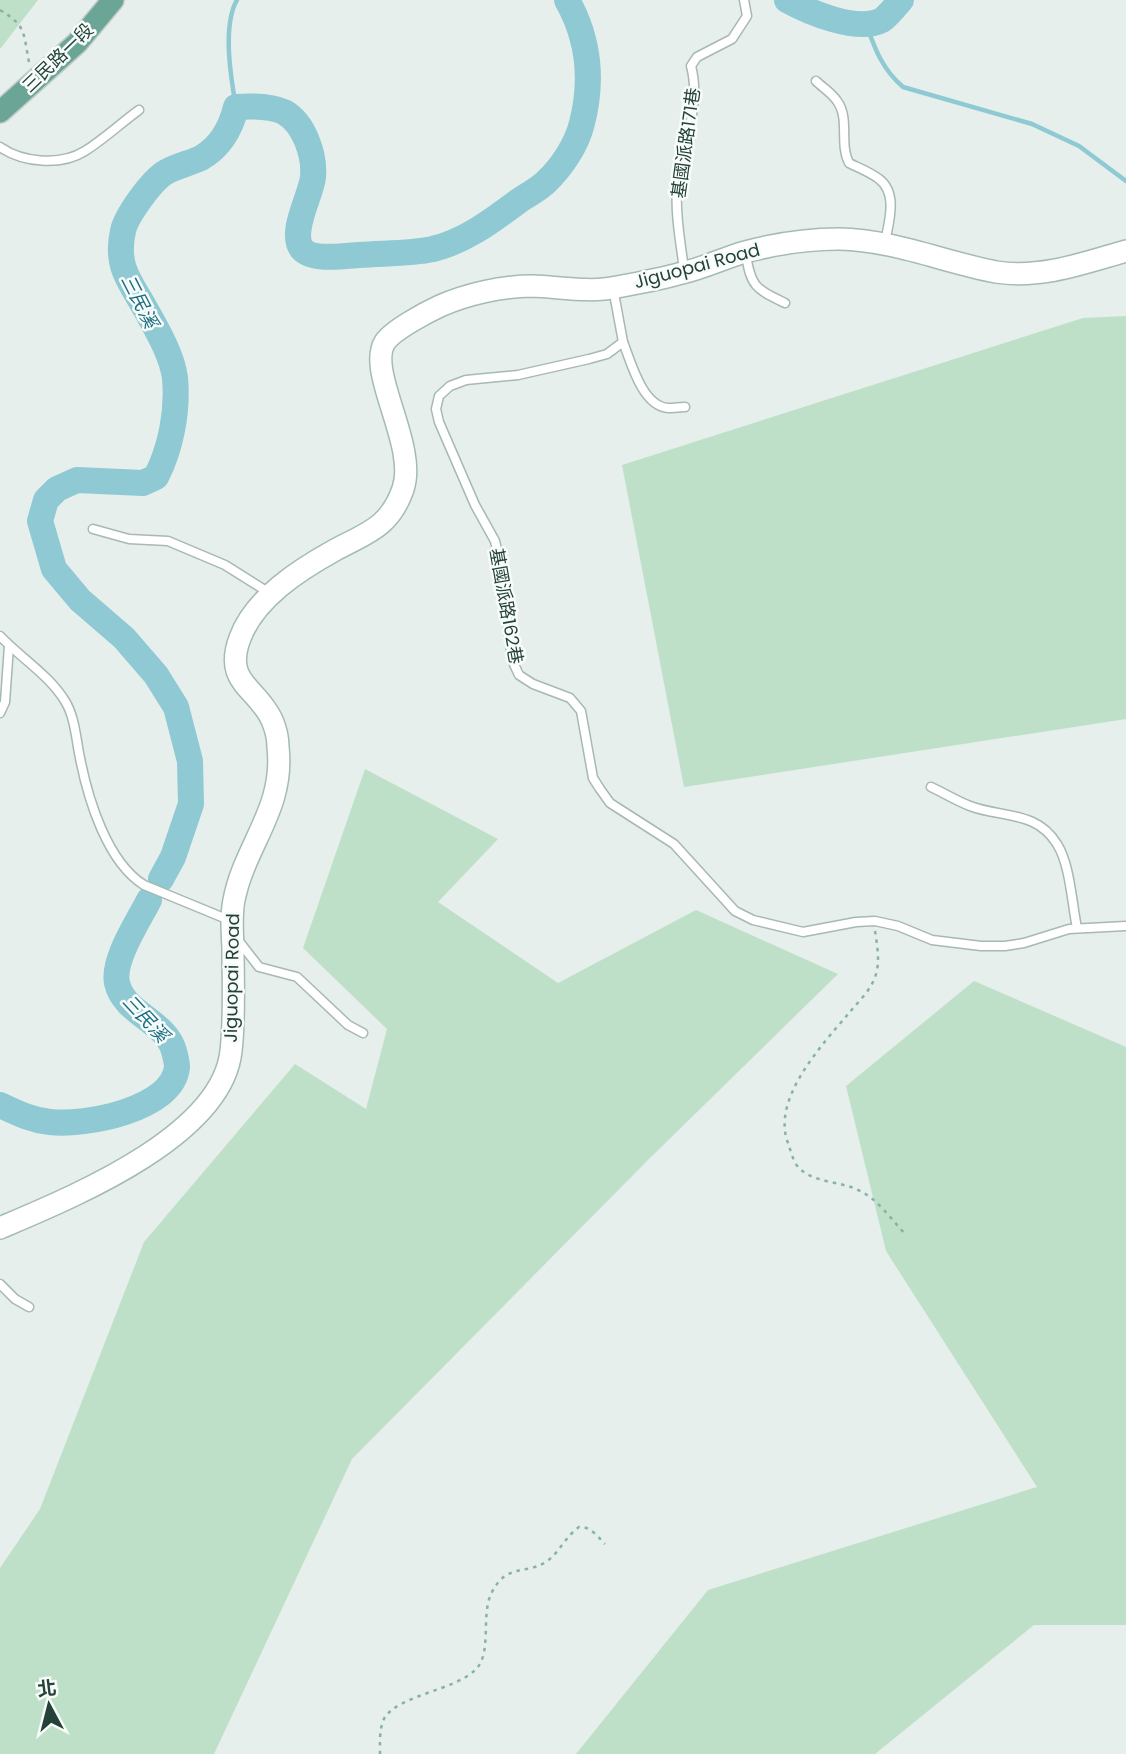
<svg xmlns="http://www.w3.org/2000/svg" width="1126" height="1754" viewBox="0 0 1126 1754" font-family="Poppins,'Noto Sans TC',sans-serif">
	<rect width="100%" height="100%" fill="#e6efeb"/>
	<g fill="#bfe0c8">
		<polygon points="0,0 38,0 0,49"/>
		<polygon points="1126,316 1126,719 684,787 622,465 1083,318"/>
		<polygon points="365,769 498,839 438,902 558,983 696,910 838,974 650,1158 352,1459 214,1754 0,1754 0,1568 40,1509 144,1242 295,1064 366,1109 387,1029 303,948"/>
		<polygon points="974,981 1126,1047 1126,1625 1034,1625 875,1754 576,1754 708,1590 1037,1487 886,1251 846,1086"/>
	</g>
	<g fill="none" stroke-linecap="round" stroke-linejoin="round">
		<g stroke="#8ec9d4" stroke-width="4.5">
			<path d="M866 24C875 49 882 69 903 87L1032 124 1079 146 1126 181"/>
			<path d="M236 107C231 79 222 26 237 0"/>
		</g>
		<g stroke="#8ec9d4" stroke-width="26">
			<path d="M787 0C809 12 857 33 882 20 888 16 896 6 901 0"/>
			<path d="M161 879 173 857 191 804 190 761 176 707 156 675 124 638 80 600 54 569 40 521 46 500 57 489 77 480 143 483 156 477C171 448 178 411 175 378 172 355 157 330 146 310 130 281 115 267 123 231 126 216 152 180 166 172 177 166 190 163 201 158 220 147 231 128 236 107 250 106 271 106 284 112 304 123 315 155 313 177 311 196 289 232 302 249 312 261 345 256 359 255 383 253 409 254 433 249 466 241 493 220 520 200 529 194 539 189 546 182 562 167 577 144 582 123 593 80 589 39 567 0"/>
			<path d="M0 1105C17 1113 31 1120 50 1122 84 1126 173 1110 177 1067 177 1062 175 1055 174 1051 166 1021 124 1014 117 983 112 960 139 920 149 900"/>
		</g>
		<g stroke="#a8b8b2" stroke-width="11">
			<g id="lane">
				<path d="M816 81C822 87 832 93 837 101 850 118 839 144 849 163 859 168 870 172 879 179 898 193 889 222 885 242"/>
				<path d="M0 147C23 163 61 166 85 151 104 139 121 123 139 110"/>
				<path d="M746 255C751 287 756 289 785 303"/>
				<path d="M684 270C681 244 675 216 677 189 681 148 702 107 691 66L697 57 732 39 747 16 744 0"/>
				<polyline points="613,288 623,342 607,354 589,359 518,375 466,380 450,386 439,396 436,409 439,422 475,505 495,541 500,563 512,660 519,675 533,684 570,698 581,711 593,778 600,789 610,803 674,844 735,911 753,920 803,932 856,922 875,921 898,926 932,940 981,946 1005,946 1024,943 1069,929 1126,926"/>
				<path d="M623 342C631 362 642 406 668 408 674 408 680 407 685 407"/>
				<polyline points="93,529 129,539 168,541 225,565 271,594"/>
				<path d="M0 636C21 658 49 675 65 701 75 717 76 739 80 758 88 799 107 862 144 885L229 920"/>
				<polyline points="0,713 5,702 9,646"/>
				<path d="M931 787C944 793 957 801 970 806 1001 818 1036 810 1057 844 1070 864 1072 904 1077 928"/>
				<polyline points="238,940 259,967 297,977 348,1025 363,1033"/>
				<polyline points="0,1284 15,1299 29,1307"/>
			</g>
		</g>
		<g stroke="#a4bbb3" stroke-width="24">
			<path id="secondary" d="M0 1228C70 1198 222 1137 231 1051 235 1017 233 981 233 947 232 931 231 915 234 900 245 844 285 809 278 747 278 739 275 727 272 720 257 687 223 683 240 638 255 598 299 570 335 550 367 533 390 527 403 489 418 446 366 371 385 342 393 330 427 312 440 306 467 294 503 286 532 286 560 287 590 293 617 287 639 283 661 279 682 273 704 268 724 258 745 252 775 244 808 239 839 239 893 240 944 262 996 272 1041 279 1084 263 1126 251"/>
		</g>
		<g stroke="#c2cac8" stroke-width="24">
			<polyline id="primary" points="0,112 77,43 113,0"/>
		</g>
		<g stroke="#86b3a5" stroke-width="2.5" stroke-dasharray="3.5 5" stroke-linecap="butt">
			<path d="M0 10C27 26 23 33 29 62"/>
			<path d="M875 931C877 944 880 961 876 974 872 989 859 1001 849 1013 822 1045 771 1099 788 1143 791 1151 793 1162 799 1168 814 1183 840 1181 858 1190 877 1198 891 1219 905 1234"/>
			<path d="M380 1754C380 1743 379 1727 385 1717 400 1695 455 1690 475 1670 493 1654 480 1614 492 1592 507 1563 525 1575 546 1562 559 1553 566 1536 579 1527 590 1526 597 1536 605 1544"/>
		</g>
		<use href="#lane" stroke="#fff" stroke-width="8"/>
		<use href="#secondary" stroke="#fff" stroke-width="21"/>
		<use href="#primary" stroke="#6aa596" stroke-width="21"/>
	</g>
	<g text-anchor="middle" stroke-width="5" stroke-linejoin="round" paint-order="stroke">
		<g font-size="18" fill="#24423a" stroke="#f7fbf9">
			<text transform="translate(58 58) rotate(-44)" y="6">三民路一段</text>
			<text transform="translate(686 143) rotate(-82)" y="6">基國派路171巷</text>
			<text transform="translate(697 266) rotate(-15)" y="6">Jiguopai Road</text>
			<text transform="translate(506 606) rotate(80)" y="6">基國派路162巷</text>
			<text transform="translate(232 978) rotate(-89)" y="6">Jiguopai Road</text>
		</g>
		<g font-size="19" font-style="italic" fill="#1c6f80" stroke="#f7fbf9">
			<text transform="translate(140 301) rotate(63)" y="7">三民溪</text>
			<text transform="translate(146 1018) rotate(47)" y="7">三民溪</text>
		</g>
	</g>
	<g transform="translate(49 1705) rotate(353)" stroke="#f7fbf9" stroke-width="5" paint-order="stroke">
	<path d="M0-5L12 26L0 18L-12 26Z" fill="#24423a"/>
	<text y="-10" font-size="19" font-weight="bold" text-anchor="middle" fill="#24423a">北</text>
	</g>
</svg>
